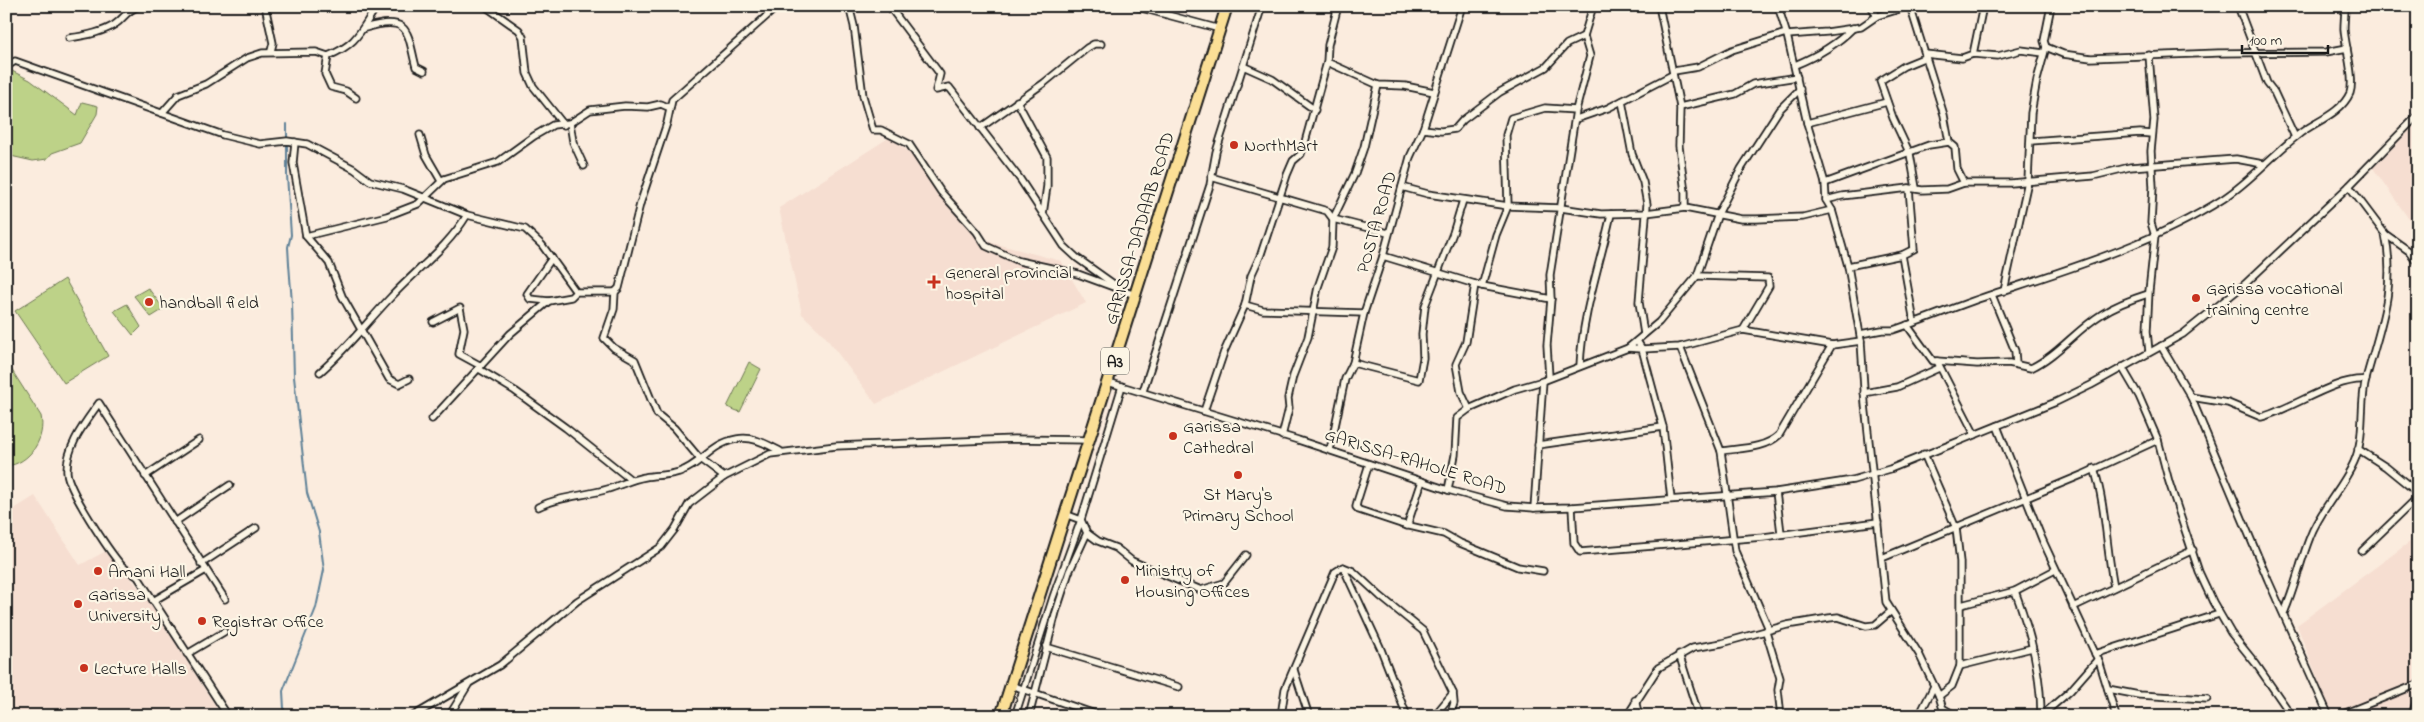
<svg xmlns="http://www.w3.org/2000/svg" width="2424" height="722" viewBox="0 0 2424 722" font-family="'Indie Flower',sans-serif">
	<rect width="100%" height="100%" fill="#fbecde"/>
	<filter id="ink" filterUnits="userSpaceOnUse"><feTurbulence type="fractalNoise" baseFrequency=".02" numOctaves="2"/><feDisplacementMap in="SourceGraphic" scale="10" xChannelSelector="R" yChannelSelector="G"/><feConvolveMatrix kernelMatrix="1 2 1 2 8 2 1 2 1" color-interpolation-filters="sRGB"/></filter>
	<g filter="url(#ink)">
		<g fill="#f6ded1">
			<polygon points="2418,122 2418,232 2373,168"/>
			<polygon points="890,137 909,152 989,242 1061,261 1086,303 876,404 824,335 802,314 779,208"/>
			<polygon points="35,496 80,565 108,550 145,596 222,716 21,716 6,706 6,514"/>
			<polygon points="2418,536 2418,716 2332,716 2297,625"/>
		</g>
		<g fill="#bdd288" stroke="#6c7752">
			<polygon points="6,68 30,80 77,115 82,102 98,106 97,114 80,143 52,153 47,159 33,161 6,155"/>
			<polygon points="65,279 108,356 64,383 15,311"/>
			<polygon points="148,288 164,309 151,317 134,296"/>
			<polygon points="127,304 141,327 133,335 114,311"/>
			<path d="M6 361 41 416C46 438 30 464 6 466Z"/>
			<polygon points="749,362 761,369 740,412 727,407"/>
		</g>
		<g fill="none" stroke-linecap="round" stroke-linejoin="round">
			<polyline stroke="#5e8197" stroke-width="2" points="280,716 284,709 283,691 316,608 324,570 319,532 307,493 294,377 292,303 289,264 288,247 291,235 287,175 287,124"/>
			<g stroke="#1c1c1c" stroke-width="9">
				<g id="minor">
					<polyline points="265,6 273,43 271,51"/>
					<polyline points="485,6 519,30 523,37 527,73 533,86 564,125"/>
					<polyline points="849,6 854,26 863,96 873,130 881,130 909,144 941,192 977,232 986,246 1019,261 1078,274 1135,295"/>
					<polyline points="889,6 940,74 936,90 949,87 1020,179 1064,246 1077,258 1115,285"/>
					<polyline points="1134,6 1220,29"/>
					<polyline points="1659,6 1680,107 1679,146 1685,192 1685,208"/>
					<polyline points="1778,6 1787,35 1807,123 1825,183 1826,200 1832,210 1848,266 1861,341 1865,404 1886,602 1919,654 1939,696 1945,716"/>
					<polyline points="1871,6 1877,16"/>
					<polyline points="1910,6 1944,115 1949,142 1955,147 1957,169 1964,183"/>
					<polyline points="2238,6 2267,83 2274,92 2295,137"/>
					<path d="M365 28C411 14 407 33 416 67L424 71"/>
					<polyline points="1787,35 1827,32 1861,27 1877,16 1909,6"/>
					<path d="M69 38C85 36 101 33 114 25 125 18 124 12 139 6"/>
					<polyline points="2046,47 2063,54 2091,58 2218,53 2326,52 2347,48"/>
					<polyline points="1925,54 1962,58 1973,54 1998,56 2021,50 2044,53"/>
					<polyline points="1973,54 1983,6"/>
					<polyline points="2149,55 2154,120 2151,151 2153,187 2151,223 2155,236 2149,291 2147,331 2149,352"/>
					<polyline points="328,56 325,74 331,87 346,91 356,98"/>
					<polyline points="1327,62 1378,85 1405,86 1434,92"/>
					<path d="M1795 65C1817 56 1836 45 1853 28"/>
					<polyline points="1243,66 1272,79 1315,110"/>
					<polyline points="6,67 15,61 223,135 260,144 287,141 307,144 354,169 370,181 403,189 467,215 525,229 542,245 576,292"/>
					<polyline points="1674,71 1698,67 1732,50 1786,33"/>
					<polyline points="1017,101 1047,157 1047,186 1043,214"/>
					<polyline points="1622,101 1632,154 1643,182 1647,204 1639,302 1644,334"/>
					<polyline points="1680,107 1735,94 1753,84 1797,77"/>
					<path d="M162 113 178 95 206 84 247 58 262 53 316 52 328 56C358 44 360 31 377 6"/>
					<polyline points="1576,119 1608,108 1672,75"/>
					<polyline points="570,123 573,142 584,166"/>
					<polyline points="1807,123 1887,102"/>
					<polyline points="980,128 1044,83 1087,48 1094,44 1101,44"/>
					<polyline points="1423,129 1441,131 1455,129 1463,120 1500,92 1546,67 1567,44 1584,36"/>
					<polyline points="420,135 426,155 441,181"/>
					<polyline points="2031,141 2140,133 2152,134"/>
					<polyline points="295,142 293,163 306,236 329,263 342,296 389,379 399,384 409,379"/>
					<polyline points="1211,177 1327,211 1333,219 1388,233"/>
					<polyline points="1825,183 1929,145 1949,142"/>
					<polyline points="2349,186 2385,234 2409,251 2418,263"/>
					<polyline points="1402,187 1428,194 1508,206 1561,208 1601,214 1646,213 1685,208 1741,219 1757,219 1803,217 1832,210"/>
					<polyline points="1916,188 1910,154 1893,118 1880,81 1904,66 1926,57"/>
					<polyline points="1826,200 1842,196 1909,188 1922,190 1947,189 1964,183 2011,183 2093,176 2130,167 2236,159 2263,164"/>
					<polyline points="306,236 387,216 418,204 444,179 498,162 534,136 553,125 570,123 590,110 625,106 648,107 661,104 670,108"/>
					<polyline points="1902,255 1914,322"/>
					<polyline points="1383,256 1475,284"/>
					<polyline points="1848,266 1902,255 1914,249 1909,188"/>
					<polyline points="1697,276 1768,278 1769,286 1743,330"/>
					<polyline points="1482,286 1551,299"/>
					<polyline points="2004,291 2028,181 2031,113 2037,80 2046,47 2044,41 2051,6"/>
					<polyline points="1992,295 2015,351 2016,364"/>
					<polyline points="549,301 530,299 527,294 552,258"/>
					<polyline points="1245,305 1263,310 1364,313"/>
					<polyline points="433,322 460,308 464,329 459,354 481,366"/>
					<polyline points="1907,325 1933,361 1937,361 1975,435"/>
					<path d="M1860 334 1882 330H1893C1927 319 1959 305 1993 294 2072 268 2152 244 2223 199 2251 181 2272 155 2298 135 2314 122 2341 114 2350 93 2355 78 2345 45 2344 29 2344 21 2345 14 2345 6"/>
					<polyline points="1637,341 1642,349 1680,347 1743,330 1832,345 1861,341"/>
					<polyline points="2161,346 2191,397 2268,580 2329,716"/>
					<polyline points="1680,347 1721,451 1735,551 1768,627 1766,632 1780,678 1778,690 1781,716"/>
					<path d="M1937 361 1977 364 2009 363 2031 368C2058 355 2076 330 2102 314 2116 305 2132 299 2148 294"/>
					<polyline points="1353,363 1419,380 1423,358 1422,334 1425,306 1453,233 1463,200"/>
					<path d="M1580 366C1582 314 1600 265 1611 214"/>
					<polyline points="2122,367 2139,396 2158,440 2169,482 2199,572 2213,602 2231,633 2256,664 2292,716"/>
					<polyline points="479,369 515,391 566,428 631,480"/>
					<path d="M320 372C346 350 367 322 391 297 416 270 448 247 467 215"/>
					<polyline points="1549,377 1547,345 1551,299 1550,275 1576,110 1590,56 1584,36 1593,6"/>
					<polyline points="1108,382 1298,440 1448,490 1507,506 1534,508 1572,507 1776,492 1853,480 1890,469 2056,402 2091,385 2183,334 2245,284 2349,186 2418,115"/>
					<polyline points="1143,391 1210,185 1216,152 1262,6"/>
					<polyline points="1864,393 1897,387 1939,368"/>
					<path d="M2191 397 2228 403 2261 417C2291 410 2335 377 2366 380"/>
					<polyline points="1469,409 1461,392 1456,364 1466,342 1475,284 1482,286 1496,235 1508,206 1506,135 1511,118 1545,108 1576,110"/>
					<polyline points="1204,411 1224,352 1245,305 1251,276 1261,254 1287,175 1293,161 1301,154 1305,142 1327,62 1328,45 1338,6"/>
					<polyline points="432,419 510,334 549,301 571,297 576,292 615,292"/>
					<polyline points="1997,426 2042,539 2100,664 2116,716"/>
					<polyline points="1663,427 1671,499"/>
					<polyline points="1282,436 1289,408 1288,398 1293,376 1308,337 1318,287 1332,247 1333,219 1355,173 1364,147 1378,85"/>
					<polyline points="1538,445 1663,427 1642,349 1628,348"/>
					<polyline points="2358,449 2386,467 2418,493"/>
					<polyline points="1330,450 1345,379 1353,363 1364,313 1383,256 1410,157 1423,129 1462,6"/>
					<path d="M1721 451C1740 448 1764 449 1779 435L1832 345"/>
					<polyline points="1924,454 1956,528 1960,562 1960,666 1952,686 1939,696"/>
					<polyline points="1369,464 1357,502 1356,507 1359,510 1401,524 1444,534 1460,543 1518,567 1543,571"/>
					<path d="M2094 468C2106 506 2106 547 2114 587"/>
					<polyline points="145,476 199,440"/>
					<polyline points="724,477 700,459 674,428 657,414 635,360 614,348 604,338 614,309 615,292 619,288 640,204 667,123 672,100 778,6"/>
					<polyline points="1448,490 1455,455 1457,418 1469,409 1515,389 1543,381 1628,348 1659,322 1697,276 1718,214 1741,169 1779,110 1800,89"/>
					<polyline points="1776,492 1781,533"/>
					<path d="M538 507C560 496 585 496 608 489 621 485 632 479 645 477 656 475 667 476 679 472 702 465 709 444 737 439 753 436 766 444 780 451"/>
					<polyline points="1572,507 1574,543 1580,552 1763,537 1878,522"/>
					<polyline points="1534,508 1543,381"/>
					<polyline points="1065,514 1081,520 1087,533 1098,541 1116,548 1132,561 1201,590 1224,583 1246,555"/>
					<polyline points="175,522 230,485"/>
					<polyline points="1407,526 1422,481"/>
					<polyline points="2362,551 2418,497"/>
					<polyline points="1882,558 2084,474 2158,440"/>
					<polyline points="201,564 256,528"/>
					<polyline points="1343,567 1380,647 1407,716"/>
					<path d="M2015 591C2030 630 2041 673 2041 716"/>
					<path d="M225 599 99 403C85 423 66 446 67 472 68 490 109 551 122 566 126 570 133 573 138 577L228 716"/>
					<polyline points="153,601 206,570"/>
					<polyline points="1961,605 2015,591 2055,570"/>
					<polyline points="2073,607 2193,550"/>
					<path d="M2284 613C2295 588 2300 562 2310 537 2320 510 2342 489 2354 462 2366 435 2359 406 2366 379 2380 327 2397 289 2385 234"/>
					<polyline points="1046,647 1179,687"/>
					<polyline points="187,654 224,632"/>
					<polyline points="1679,654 1699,716"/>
					<polyline points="2095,654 2219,614"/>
					<polyline points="1960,666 2032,648"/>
					<polyline points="1294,670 1309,716"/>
					<polyline points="1011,685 1101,716"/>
					<polyline points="2108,689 2139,695 2207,699"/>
					<polyline points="1635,700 1639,716"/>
					<polyline points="1944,709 1956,716"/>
					<polyline points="413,716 500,665 577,601 661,547 675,529 689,504 724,477 770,454 836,446 1014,439 1089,440"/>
					<polyline points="449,716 468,685"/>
					<polyline points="1015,716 1053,597 1081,520 1122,386"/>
					<polyline points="1029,716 1056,612 1069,572 1087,533"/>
					<polyline points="1281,716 1285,689 1335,572 1343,567 1353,571 1380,596 1423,631 1453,693 1454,703 1450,716"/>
					<polyline points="1434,716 1453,693"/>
					<polyline points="1627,716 1658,668 1693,648 1722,643 1787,625 1829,618 1838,617 1866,626 1875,625 1890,612"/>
					<polyline points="1919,716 1934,686"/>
					<polyline points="2041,716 2070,691 2098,659"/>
					<polyline points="2338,716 2418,684"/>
					<polyline points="2412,716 2418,695"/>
				</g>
			</g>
			<g stroke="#1c1c1c" stroke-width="14">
				<polyline id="trunk" points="1001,716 1227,6"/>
			</g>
			<use href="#minor" stroke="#fcf5e5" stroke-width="5.5"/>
			<use href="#trunk" stroke="#fbdf96" stroke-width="10"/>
		</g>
	</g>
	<g fill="#c8321e" stroke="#fcf5e5" stroke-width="2">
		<circle cx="1234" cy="145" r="5"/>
		<path d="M931.5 274.5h5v5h5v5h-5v5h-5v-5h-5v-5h5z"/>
		<circle cx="2196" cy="298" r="5"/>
		<circle cx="149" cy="302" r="5"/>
		<circle cx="1173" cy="436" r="5"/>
		<circle cx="1238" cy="475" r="5"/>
		<circle cx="98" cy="571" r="5"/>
		<circle cx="1125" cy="580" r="5"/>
		<circle cx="78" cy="604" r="5"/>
		<circle cx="202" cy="621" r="5"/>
		<circle cx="84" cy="668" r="5"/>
	</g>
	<g text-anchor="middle" stroke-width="4.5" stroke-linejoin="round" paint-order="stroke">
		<rect fill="#fcf5e5" stroke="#5f5d58" stroke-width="1" x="1101" y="347.5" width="28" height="27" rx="4"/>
		<g font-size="16" font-weight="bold" fill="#1c1c1c">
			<text x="1115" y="367">A3</text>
		</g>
		<g font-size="18" fill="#1c1c1c" stroke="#fcf5e5" text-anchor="start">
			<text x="1244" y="151">NorthMart</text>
			<text x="945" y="278">General provincial<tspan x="945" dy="21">hospital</tspan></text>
			<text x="2206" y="294">Garissa vocational<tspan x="2206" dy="21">training centre</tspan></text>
			<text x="159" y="308">handball field</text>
			<text x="1183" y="432">Garissa<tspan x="1183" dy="21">Cathedral</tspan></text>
			<text x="1238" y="500" text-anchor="middle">St Mary's<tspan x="1238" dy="21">Primary School</tspan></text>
			<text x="1135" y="576">Ministry of<tspan x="1135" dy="21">Housing Offices</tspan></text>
			<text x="108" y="577">Amani Hall</text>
			<text x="88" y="600">Garissa<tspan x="88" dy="21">University</tspan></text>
			<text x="212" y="627">Registrar Office</text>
			<text x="94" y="674">Lecture Halls</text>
		</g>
		<g font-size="18" fill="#1c1c1c" stroke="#fcf5e5">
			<text transform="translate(1376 222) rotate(-74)" y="6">POSTA ROAD</text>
			<text transform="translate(1139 228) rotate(-73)" y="6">GARISSA-DADAAB ROAD</text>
			<text transform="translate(1416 461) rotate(17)" y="6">GARISSA-RAHOLE ROAD</text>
		</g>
	</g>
	<rect width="2424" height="722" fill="none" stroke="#fcf5e5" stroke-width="25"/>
	<rect x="12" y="12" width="2399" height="697" fill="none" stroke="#1c1c1c" stroke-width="2" filter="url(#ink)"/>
	<path d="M2242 45v8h86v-8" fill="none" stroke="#1c1c1c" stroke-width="2.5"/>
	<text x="2249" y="45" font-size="15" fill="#1c1c1c" stroke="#fcf5e5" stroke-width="4" paint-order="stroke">100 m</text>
</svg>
